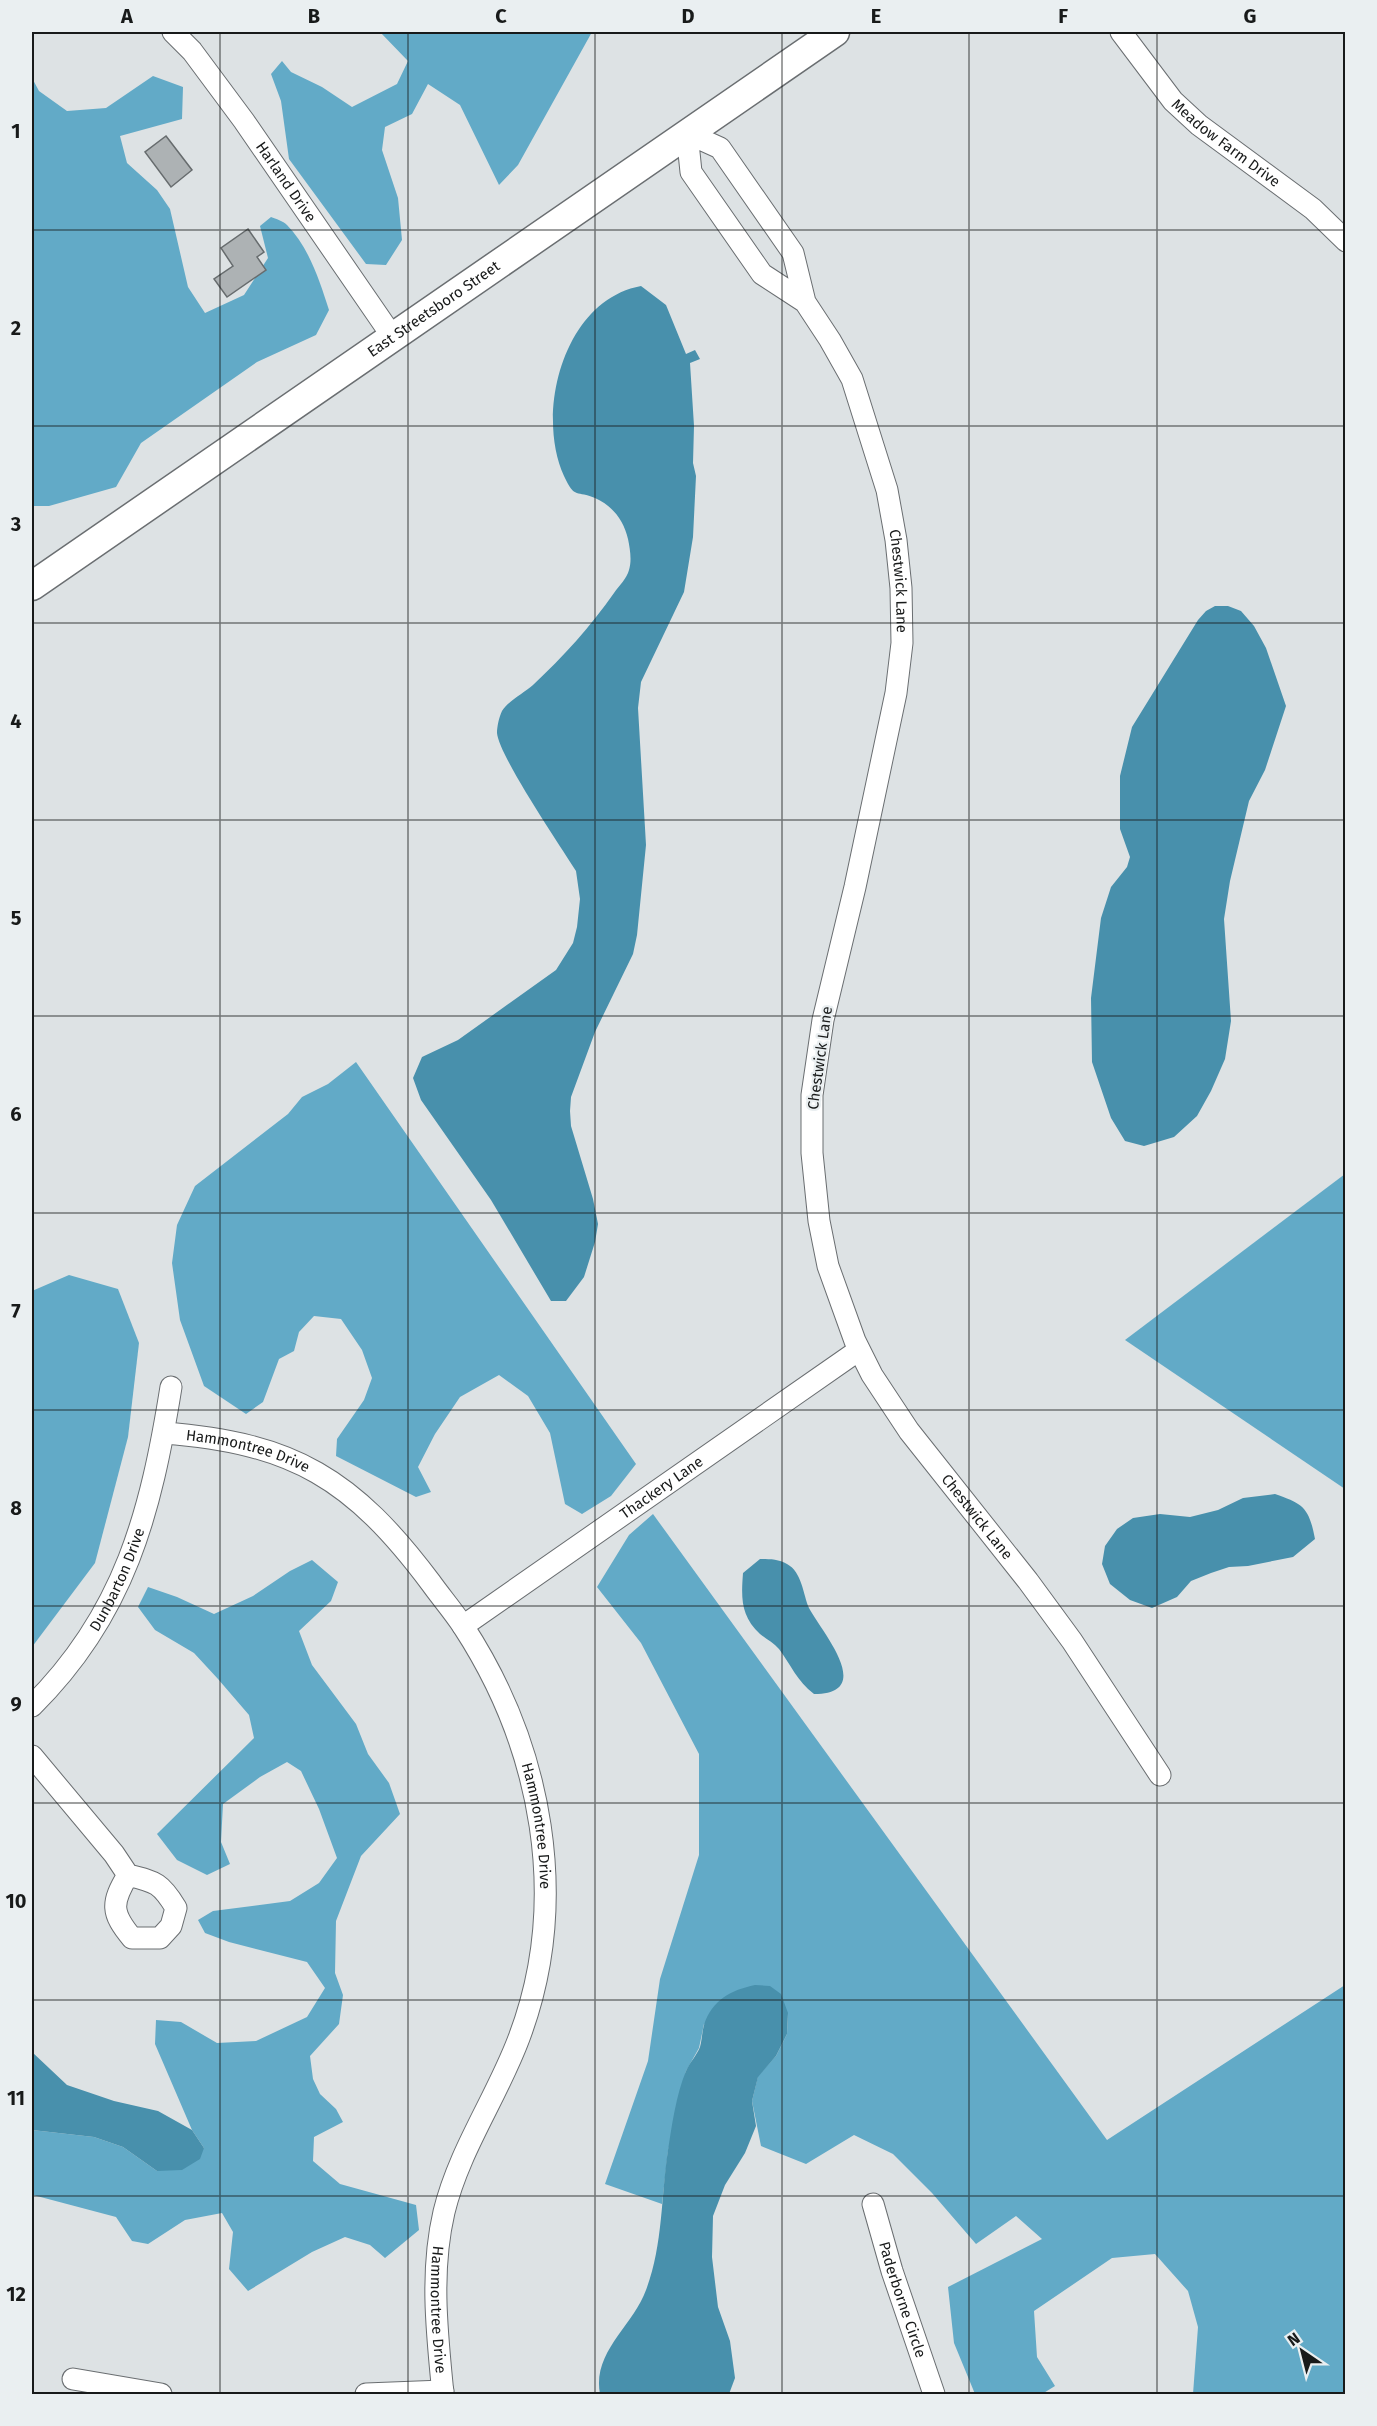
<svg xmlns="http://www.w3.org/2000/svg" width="1377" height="2426" viewBox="0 0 1377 2426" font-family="'Fira Sans',sans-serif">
	<rect width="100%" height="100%" fill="#dde2e4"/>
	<g fill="#62aac7">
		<polygon points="380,32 592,32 518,165 499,185 460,105 428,84 412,114 385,127 382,150 398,198 402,240 386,265 366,264 289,159 281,101 271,74 282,61 291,72 322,87 352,107 397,84 408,61"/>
		<path d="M153 76 183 87 182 119 120 136 127 163 157 190 170 209 188 287 205 313 244 295 268 258 260 226 271 217C276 219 283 221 287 225 309 247 320 282 329 310L316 335 257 362 141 443 116 487 49 506H32V78L39 91 67 111 106 108Z"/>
		<polygon points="356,1062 636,1464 611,1496 582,1514 565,1504 550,1433 528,1396 499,1375 460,1397 435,1434 418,1467 431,1492 416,1497 336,1456 337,1439 364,1400 372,1378 362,1350 341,1319 314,1316 299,1332 294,1351 279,1359 263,1402 246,1414 204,1386 180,1320 172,1263 177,1225 195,1186 288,1114 302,1097 328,1084"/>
		<polygon points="1345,1174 1345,1489 1125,1340"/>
		<polygon points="69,1275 118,1289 139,1343 128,1437 95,1563 32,1647 32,1291"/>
		<polygon points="653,1514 1107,2140 1345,1985 1345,2394 1193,2394 1198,2327 1188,2291 1155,2254 1112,2258 1034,2311 1037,2357 1055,2386 1042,2394 975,2394 954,2343 948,2287 1042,2239 1016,2216 976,2244 932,2193 893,2154 854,2135 806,2164 761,2146 752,2101 758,2076 776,2056 787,2034 788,2013 704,2024 699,2048 686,2071 668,2151 662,2204 605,2184 648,2061 660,1979 699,1855 699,1754 641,1643 597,1587 629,1535"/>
		<polygon points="312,1560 338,1582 331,1601 299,1631 312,1665 356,1724 368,1754 389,1783 400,1814 361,1856 336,1921 335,1973 343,1995 339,2024 310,2056 313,2079 320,2094 336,2109 343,2122 314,2137 313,2161 340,2184 416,2205 419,2230 385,2258 370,2245 345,2237 312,2252 248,2291 229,2269 233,2232 222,2213 185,2220 148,2244 132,2241 116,2217 33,2195 32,2130 94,2137 123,2147 157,2171 204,2148 192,2130 155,2044 156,2020 181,2022 217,2043 256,2041 307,2017 325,1988 307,1962 229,1942 205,1933 198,1920 213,1911 290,1901 319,1883 337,1858 319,1809 301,1771 287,1762 260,1777 223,1804 221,1842 230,1864 207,1875 177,1860 157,1834 254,1738 249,1715 218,1679 194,1653 155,1630 138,1607 148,1587 177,1597 214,1614 253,1596 290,1571"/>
	</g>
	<g fill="#4890ac">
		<path d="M641 286 666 305 686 354 695 350 700 359 690 363 694 426 693 463 696 476 693 537 684 592 641 682 638 708 646 845 637 935 633 954 595 1032 571 1097 570 1111 571 1126 593 1199 598 1224 595 1242 584 1277 566 1301H551L491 1200 421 1100 413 1078 422 1057 458 1040 556 970 573 943 577 927 580 899 576 871C561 847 499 756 497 733 497 727 499 717 502 711 508 701 524 693 533 685 563 657 591 626 614 593 619 586 627 578 629 570 632 560 630 549 628 539 624 521 613 506 595 498 577 490 575 500 564 476 535 412 564 300 641 286Z"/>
		<polygon points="1215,606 1228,606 1241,611 1254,626 1266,648 1286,706 1265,770 1249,801 1230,881 1224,919 1231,1021 1225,1059 1211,1091 1197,1116 1174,1137 1144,1146 1125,1141 1111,1118 1092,1062 1091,998 1101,918 1111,887 1127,867 1130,857 1120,829 1120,776 1132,727 1198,620 1206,611"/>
		<path d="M1275 1494C1304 1504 1309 1508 1315 1539L1293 1557 1248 1566 1229 1567 1211 1573 1191 1581 1177 1597 1152 1608 1130 1600 1110 1584 1102 1564 1105 1546 1117 1529 1133 1518 1160 1514 1190 1517 1218 1510 1243 1498Z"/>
		<path d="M760 1559C769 1559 779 1559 787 1564 802 1572 803 1594 809 1608 821 1631 877 1694 814 1694 797 1681 791 1665 779 1649 774 1643 766 1639 760 1634 741 1616 741 1599 743 1573Z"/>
		<path d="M755 1985 770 1986 781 1994 788 2013 787 2034 776 2056 758 2077 752 2101 756 2126 745 2153 725 2185 713 2216 712 2257 718 2307 730 2341 735 2378 729 2394H600C592 2352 633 2326 646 2290 663 2246 661 2196 668 2150 672 2125 676 2095 686 2071 690 2062 697 2055 700 2047 702 2040 702 2032 704 2025 712 2000 731 1990 755 1985Z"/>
		<polygon points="32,2052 67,2085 114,2101 158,2111 192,2130 204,2148 200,2159 182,2170 157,2171 123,2147 94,2137 32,2130"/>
	</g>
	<g fill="#adb2b4" stroke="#676c6e" stroke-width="1.5">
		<polygon points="166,136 192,170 171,187 145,152"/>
		<polygon points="248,229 264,252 257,257 266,270 227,297 214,279 233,266 221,248"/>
	</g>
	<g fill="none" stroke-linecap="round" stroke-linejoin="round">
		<g stroke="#6a6e71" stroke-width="23">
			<g id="street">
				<path id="s1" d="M173 32 192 51 244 121 392 336"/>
				<path id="s2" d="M1121 32 1173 101 1199 125 1313 209 1346 241"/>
				<path id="s3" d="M805 302 762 274 691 172 687 133 720 148 793 253 805 302 830 340 852 379 887 490 896 540 901 588 902 643 896 693 855 887 823 1020 812 1095V1153L819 1221 828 1266 855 1341 872 1375 909 1431 1028 1581 1072 1641 1160 1775"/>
				<path id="s4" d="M164 1433C294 1443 353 1479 431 1583 441 1597 453 1611 463 1626 542 1747 571 1900 519 2038 497 2097 459 2150 444 2212 430 2272 437 2333 443 2394"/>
				<path id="s5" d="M463 1626 859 1350"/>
				<path id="s6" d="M32 1706C125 1614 151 1512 171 1387"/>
				<path d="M32 1756 114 1854 128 1875C156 1882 161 1883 176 1908L171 1926 160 1938H132C111 1913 111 1903 128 1875"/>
				<path id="s7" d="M873 2204 892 2271 934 2394"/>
				<polyline points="73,2379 161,2394"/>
				<polyline points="366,2394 443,2391"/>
			</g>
		</g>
		<g stroke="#6a6e71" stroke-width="31">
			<g id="secondary">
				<path id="s8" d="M32 586 835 32"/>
			</g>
		</g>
		<use href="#street" stroke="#fff" stroke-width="21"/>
		<use href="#secondary" stroke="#fff" stroke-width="28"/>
	</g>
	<path fill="none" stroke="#181a1a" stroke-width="1.5" stroke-opacity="0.55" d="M220 32V2394M408 32V2394M595 32V2394M782 32V2394M969 32V2394M1157 32V2394M32 230H1346M32 426H1346M32 623H1346M32 820H1346M32 1016H1346M32 1213H1346M32 1410H1346M32 1606H1346M32 1803H1346M32 2000H1346M32 2196H1346"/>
	<g text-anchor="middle" stroke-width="4.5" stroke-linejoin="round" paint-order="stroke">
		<g font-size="15" fill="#181a1a" stroke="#eaeff1">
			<text dy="5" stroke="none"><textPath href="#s2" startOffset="154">Meadow Farm Drive</textPath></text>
			<text dy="5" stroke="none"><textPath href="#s1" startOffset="188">Harland Drive</textPath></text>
			<text dy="5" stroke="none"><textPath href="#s8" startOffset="488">East Streetsboro Street</textPath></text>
			<text dy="5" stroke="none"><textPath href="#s3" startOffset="728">Chestwick Lane</textPath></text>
			<text transform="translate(820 1058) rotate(-82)" y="5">Chestwick Lane</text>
			<text dy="5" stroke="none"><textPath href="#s4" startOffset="86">Hammontree Drive</textPath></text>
			<text dy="5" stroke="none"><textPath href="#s5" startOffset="242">Thackery Lane</textPath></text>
			<text dy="5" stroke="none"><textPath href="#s3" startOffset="1718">Chestwick Lane</textPath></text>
			<text dy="5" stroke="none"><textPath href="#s6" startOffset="154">Dunbarton Drive</textPath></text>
			<text dy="5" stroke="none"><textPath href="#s4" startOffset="588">Hammontree Drive</textPath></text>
			<text dy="5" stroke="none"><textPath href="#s7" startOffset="100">Paderborne Circle</textPath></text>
			<text dy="5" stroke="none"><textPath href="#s4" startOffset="1092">Hammontree Drive</textPath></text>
		</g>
	</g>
	<rect width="1377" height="2426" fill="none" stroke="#eaeff1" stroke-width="66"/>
	<g transform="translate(1302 2351) rotate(325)" stroke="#eaeff1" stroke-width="4.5" paint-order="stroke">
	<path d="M0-4.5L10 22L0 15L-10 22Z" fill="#181a1a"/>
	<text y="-9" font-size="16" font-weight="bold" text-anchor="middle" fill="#181a1a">N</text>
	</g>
	<rect x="33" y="33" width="1311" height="2360" fill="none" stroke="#181a1a" stroke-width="2"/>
	<g font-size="20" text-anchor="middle" font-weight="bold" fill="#181a1a">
		<text x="127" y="23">A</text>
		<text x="314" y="23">B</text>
		<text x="501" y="23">C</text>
		<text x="688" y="23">D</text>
		<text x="876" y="23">E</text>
		<text x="1063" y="23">F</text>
		<text x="1250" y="23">G</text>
		<text x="16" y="138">1</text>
		<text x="16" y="335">2</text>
		<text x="16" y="531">3</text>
		<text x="16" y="728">4</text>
		<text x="16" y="925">5</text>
		<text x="16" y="1121">6</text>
		<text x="16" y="1318">7</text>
		<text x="16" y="1515">8</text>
		<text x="16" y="1711">9</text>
		<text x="16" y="1908">10</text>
		<text x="16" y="2105">11</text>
		<text x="16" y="2301">12</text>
	</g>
</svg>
